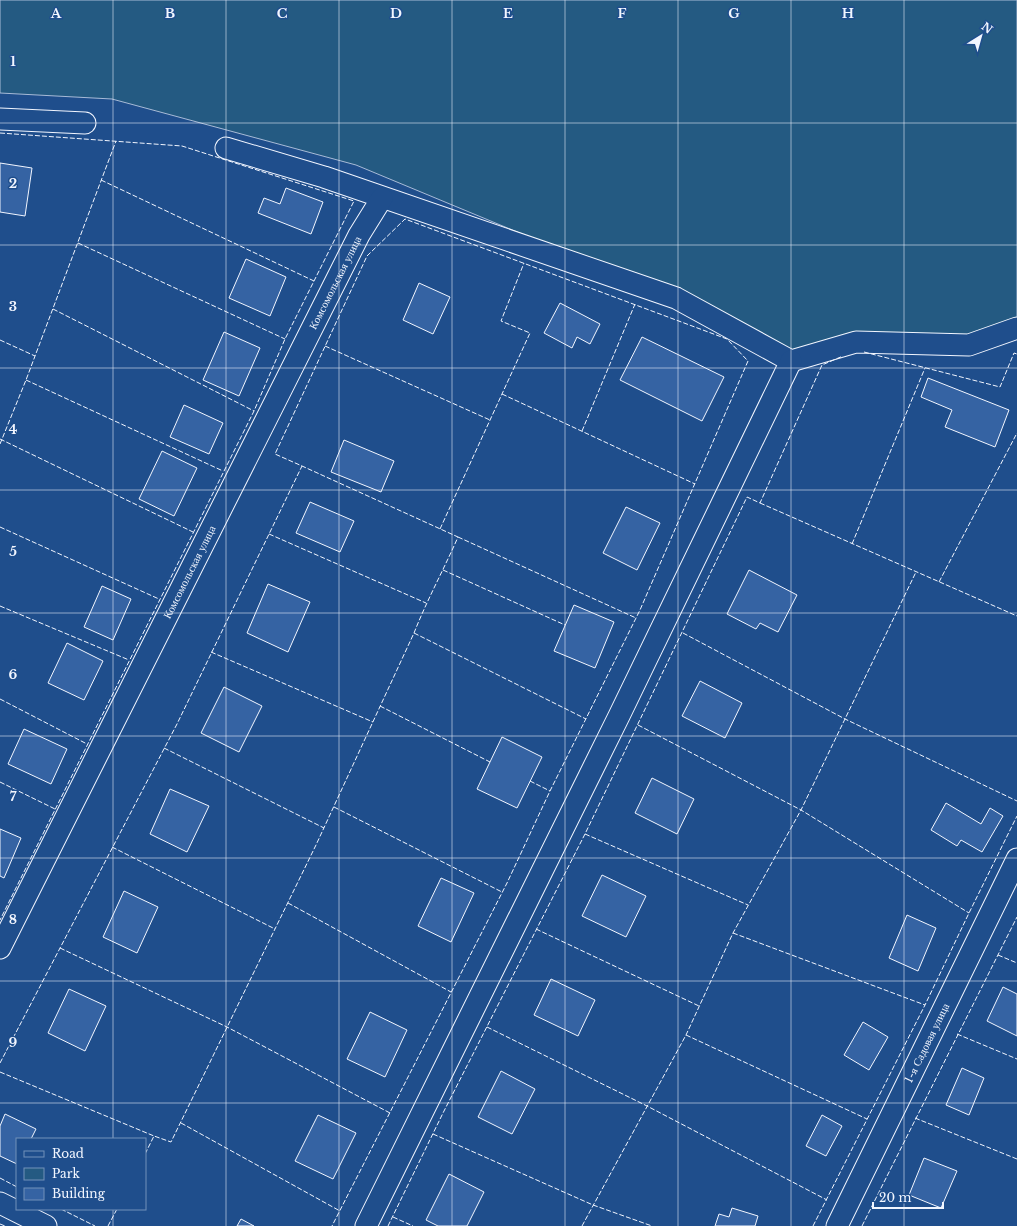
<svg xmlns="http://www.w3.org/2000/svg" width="1017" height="1226" viewBox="0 0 1017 1226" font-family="'Libre Baskerville',serif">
	<rect width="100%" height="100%" fill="#1f4e8c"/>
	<polygon fill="#245a82" stroke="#a8bbd7" points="0,0 1017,0 1017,328 969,345 856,342 791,361 676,298 356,165 112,99 0,93"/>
	<g fill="#3563a3" stroke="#f2f6ff">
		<polygon points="0,163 32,168 25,216 0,212"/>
		<polygon points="286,188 323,202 311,234 258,213 264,198 280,204"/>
		<polygon points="246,259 286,277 270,316 229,298"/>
		<polygon points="419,283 450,297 433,334 403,320"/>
		<polygon points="560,303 600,324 590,344 577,337 572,348 544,333"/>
		<polygon points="224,332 260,348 239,396 203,380"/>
		<polygon points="642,337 724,377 702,421 620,380"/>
		<polygon points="928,378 1009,410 995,447 945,427 952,410 921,397"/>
		<polygon points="184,405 223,423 209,454 170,437"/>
		<polygon points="344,440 394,461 381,492 331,472"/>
		<polygon points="162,451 197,468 174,516 139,499"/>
		<polygon points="310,502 354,521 340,552 296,533"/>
		<polygon points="626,507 660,523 637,570 603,553"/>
		<polygon points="749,570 797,595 778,632 760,623 756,629 727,614"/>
		<polygon points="268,584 310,602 288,652 247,633"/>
		<polygon points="102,586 131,599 113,640 84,627"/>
		<polygon points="574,605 614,622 595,668 554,651"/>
		<polygon points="67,643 103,661 84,700 48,683"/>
		<polygon points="700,681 742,703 725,738 682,716"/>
		<polygon points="224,687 262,706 239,752 201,733"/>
		<polygon points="24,729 67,749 51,784 8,764"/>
		<polygon points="502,737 542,757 517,808 477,789"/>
		<polygon points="652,778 694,799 677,834 635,813"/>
		<polygon points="170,789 209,806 187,852 150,834"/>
		<polygon points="946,803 981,824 990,808 1003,816 982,852 961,840 957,846 931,830"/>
		<polygon points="0,829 21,838 4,878 0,876"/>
		<polygon points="602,875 646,896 626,937 582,916"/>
		<polygon points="441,878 474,893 451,942 418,926"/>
		<polygon points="124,891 158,907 137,953 103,937"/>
		<polygon points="907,915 936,928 918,971 889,958"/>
		<polygon points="551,979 595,1000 578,1036 534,1015"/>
		<polygon points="1003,987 1017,994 1017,1036 987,1021"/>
		<polygon points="69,989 106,1006 85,1051 48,1033"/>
		<polygon points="370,1012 407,1030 385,1077 347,1059"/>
		<polygon points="863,1022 888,1037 869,1070 844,1055"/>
		<polygon points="962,1068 984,1078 969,1115 946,1105"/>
		<polygon points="501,1071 535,1089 512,1134 478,1117"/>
		<polygon points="5,1114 36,1129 31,1139 17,1139 17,1164 0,1156 0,1126"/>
		<polygon points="318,1115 356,1133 333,1179 295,1161"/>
		<polygon points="822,1115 842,1126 826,1156 806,1146"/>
		<polygon points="924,1158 957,1171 941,1208 909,1195"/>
		<polygon points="449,1174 484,1192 467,1226 438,1226 426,1220"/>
		<polygon points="732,1208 758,1216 755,1226 715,1226 719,1214 729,1217"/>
		<polygon points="241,1219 254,1226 237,1226"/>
	</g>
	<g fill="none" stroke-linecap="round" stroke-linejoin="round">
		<g stroke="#f2f6ff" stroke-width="23">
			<g id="street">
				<polyline points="0,119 85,123"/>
				<polyline points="226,148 324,177 676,298 791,361 856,342 969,345 1017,328"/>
				<path id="s1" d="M0 948 359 235 382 198"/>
				<polyline points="0,1203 46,1226"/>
				<polyline points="366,1226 619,716 791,361"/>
				<path id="s2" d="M837 1226 1017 859"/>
			</g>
		</g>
		<use href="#street" stroke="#1f4e8c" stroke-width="21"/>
		<g stroke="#f2f6ff" stroke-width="1" stroke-dasharray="5 2" stroke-linecap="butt">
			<polyline points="0,133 182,146 354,201 285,339 254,411 0,920"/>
			<polyline points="101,180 314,281"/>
			<polyline points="78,243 285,339"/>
			<polyline points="53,309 254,411"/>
			<polyline points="0,340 35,356"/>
			<polyline points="325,346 490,420"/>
			<polyline points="864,352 1000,387 1014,353 1017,354"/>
			<polyline points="26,380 223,471"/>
			<polyline points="502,394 695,484"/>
			<polyline points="582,431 635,304"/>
			<polyline points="0,439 193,532"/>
			<polyline points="0,444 26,380 116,141"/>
			<polyline points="760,503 1017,616"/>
			<polyline points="0,527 159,599"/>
			<polyline points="440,529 530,333 501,321 524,263"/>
			<polyline points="269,534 426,603"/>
			<polyline points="458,537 636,618"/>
			<polyline points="852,544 925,368"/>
			<polyline points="443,570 565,625"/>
			<polyline points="939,582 1017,433"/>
			<polyline points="0,606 129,660"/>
			<polyline points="414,633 586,719"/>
			<polyline points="683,633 845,719 1017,801"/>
			<polyline points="211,652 373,722"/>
			<polyline points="0,699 87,744"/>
			<polyline points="380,706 490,762"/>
			<polyline points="638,725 801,810 969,913"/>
			<polyline points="164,748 324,828"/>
			<polyline points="530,781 550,791"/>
			<polyline points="0,782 55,809"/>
			<polyline points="334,807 502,892"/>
			<polyline points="585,834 748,905"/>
			<polyline points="112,847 275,929"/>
			<polyline points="288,903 451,992"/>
			<polyline points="536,929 699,1006"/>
			<polyline points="733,933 925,1005"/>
			<polyline points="60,948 227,1027 390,1113"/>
			<polyline points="998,955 1017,963"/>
			<polyline points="487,1027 647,1106 827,1200"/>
			<polyline points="957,1034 1017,1059"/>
			<polyline points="686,1035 867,1119"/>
			<polyline points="0,1063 177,724 302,466 275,454 367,256 405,219 727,339 748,361 640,610 550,791 507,883 332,1226"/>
			<polyline points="0,1072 154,1136"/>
			<polyline points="915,1118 1017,1159"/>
			<polyline points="181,1123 340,1211"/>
			<polyline points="433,1134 593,1205 652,1226"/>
			<path d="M145 1154 154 1136 171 1142 316 845 414 633C427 600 444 569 458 537L302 466"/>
			<polyline points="0,1178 17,1187"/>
			<polyline points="61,1209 95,1226"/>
			<polyline points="393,1217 413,1226"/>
			<polyline points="0,1224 5,1226"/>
			<polyline points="108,1226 117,1209"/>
			<polyline points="388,1226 443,1113 585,834 747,497 760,503 822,365 843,356"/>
			<polyline points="582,1226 686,1035 733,933 801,810 916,572"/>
			<polyline points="813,1226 925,1005 969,913 1017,816"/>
			<polyline points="862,1226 1017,917"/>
		</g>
	</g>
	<path fill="none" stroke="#f2f6ff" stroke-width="1" stroke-opacity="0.55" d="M113 0V1139M226 0V1226M339 0V1226M452 0V1226M565 0V1226M678 0V1226M791 0V1226M904 0V1226M0 123H1017M0 245H1017M0 368H1017M0 490H1017M0 613H1017M0 736H1017M0 858H1017M0 981H1017M0 1103H1017M113 1209V1226"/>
	<g text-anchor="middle" stroke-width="3" stroke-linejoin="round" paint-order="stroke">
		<g font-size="11" fill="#f2f6ff" stroke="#1f4e8c">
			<text dy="4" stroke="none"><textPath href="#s1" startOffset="745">Комсомольская улица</textPath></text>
			<text dy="4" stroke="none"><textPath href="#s1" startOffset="421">Комсомольская улица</textPath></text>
			<text dy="4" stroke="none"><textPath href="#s2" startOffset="204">1-я Садовая улица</textPath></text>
		</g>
	</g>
	<g font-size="13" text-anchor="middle" font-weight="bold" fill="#f2f6ff" stroke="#1f4e8c" stroke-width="3" stroke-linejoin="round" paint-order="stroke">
		<text x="56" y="18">A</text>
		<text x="170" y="18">B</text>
		<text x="282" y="18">C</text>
		<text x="396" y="18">D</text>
		<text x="508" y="18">E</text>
		<text x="622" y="18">F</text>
		<text x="734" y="18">G</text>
		<text x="848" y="18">H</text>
		<text x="13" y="66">1</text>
		<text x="13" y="188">2</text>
		<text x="13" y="311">3</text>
		<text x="13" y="434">4</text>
		<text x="13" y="556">5</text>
		<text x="13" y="679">6</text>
		<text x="13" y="801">7</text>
		<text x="13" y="924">8</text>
		<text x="13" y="1047">9</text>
	</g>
	<rect x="16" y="1138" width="130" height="72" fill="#1f4e8c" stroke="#7391ba"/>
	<rect x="24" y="1151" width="20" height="6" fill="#1f4e8c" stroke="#7391ba"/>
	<text x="52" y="1158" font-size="12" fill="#f2f6ff">Road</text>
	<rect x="24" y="1168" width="20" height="12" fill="#245a82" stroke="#7391ba"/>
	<text x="52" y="1178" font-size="12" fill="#f2f6ff">Park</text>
	<rect x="24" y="1188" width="20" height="12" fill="#3563a3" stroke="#7391ba"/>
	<text x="52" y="1198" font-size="12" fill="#f2f6ff">Building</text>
	<g transform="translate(981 36) rotate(37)" stroke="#1f4e8c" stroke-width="3" paint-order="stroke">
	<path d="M0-3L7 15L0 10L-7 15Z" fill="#f2f6ff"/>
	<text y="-6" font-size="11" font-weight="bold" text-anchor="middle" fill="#f2f6ff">N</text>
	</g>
	<path d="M873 1202v6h70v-6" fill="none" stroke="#f2f6ff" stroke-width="2"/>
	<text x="879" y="1202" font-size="12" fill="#f2f6ff" stroke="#1f4e8c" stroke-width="3" paint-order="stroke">20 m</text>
</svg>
